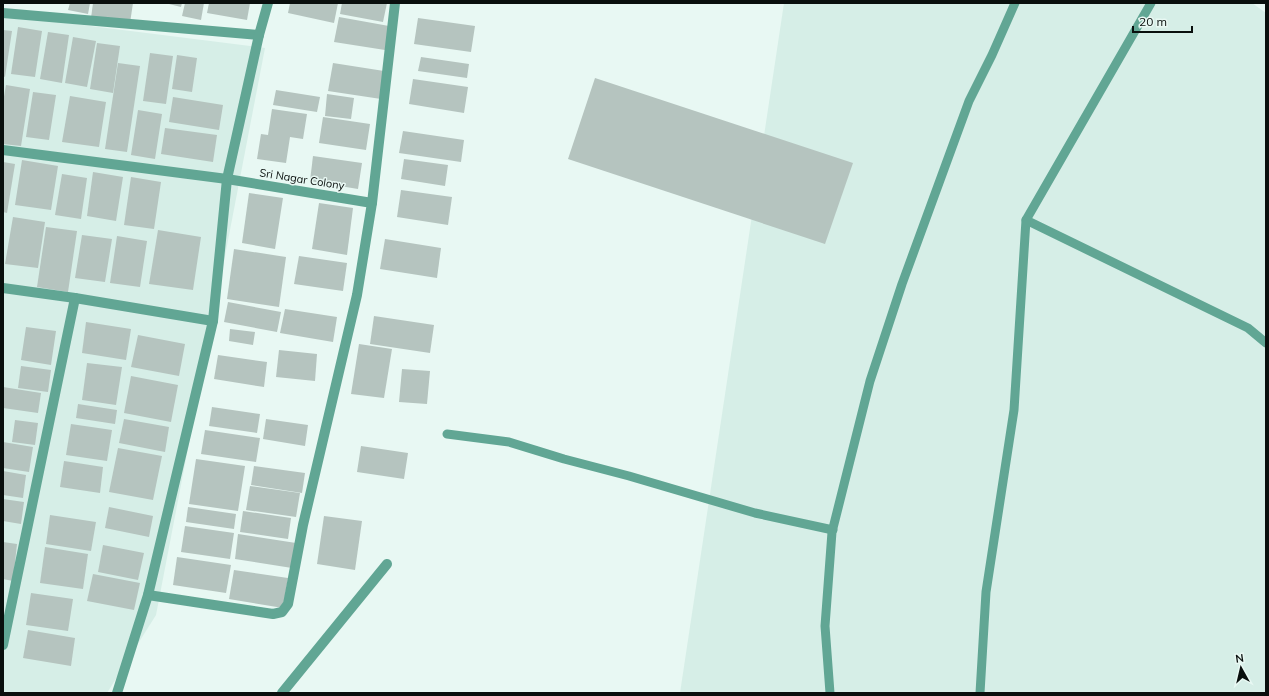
<svg xmlns="http://www.w3.org/2000/svg" width="1269" height="696" viewBox="0 0 1269 696" font-family="Mulish,sans-serif">
	<rect width="100%" height="100%" fill="#e8f8f3"/>
	<g fill="#d6eee7">
		<polygon points="784,3 1252,3 1266,13 1266,693 680,693"/>
		<polygon points="3,15 265,48 156,615 107,693 3,693"/>
	</g>
	<g fill="#b5c4bf">
		<polygon points="70,3 90,3 88,14 68,10"/>
		<polygon points="93,3 133,3 130,23 91,18"/>
		<polygon points="165,3 182,3 181,7"/>
		<polygon points="185,3 204,3 201,20 182,16"/>
		<polygon points="209,3 250,3 247,20 207,13"/>
		<polygon points="290,3 338,3 334,23 288,13"/>
		<polygon points="342,3 387,3 383,22 340,14"/>
		<polygon points="339,17 389,26 385,50 334,42"/>
		<polygon points="418,18 475,26 471,52 414,44"/>
		<polygon points="18,27 42,31 35,77 11,74"/>
		<polygon points="3,30 12,31 5,77 3,76"/>
		<polygon points="48,32 69,35 62,83 40,79"/>
		<polygon points="73,37 96,41 87,87 65,83"/>
		<polygon points="97,43 120,46 113,93 90,89"/>
		<polygon points="150,53 173,56 166,104 143,101"/>
		<polygon points="177,55 197,58 192,92 172,89"/>
		<polygon points="421,57 469,64 467,78 418,71"/>
		<polygon points="118,63 140,66 127,152 105,149"/>
		<polygon points="333,63 384,71 381,99 328,91"/>
		<polygon points="595,78 853,163 825,244 568,159"/>
		<polygon points="413,79 468,87 464,113 409,104"/>
		<polygon points="6,85 30,89 21,146 3,144 3,102"/>
		<polygon points="276,90 320,97 317,112 273,105"/>
		<polygon points="33,92 56,95 49,140 26,137"/>
		<polygon points="327,94 354,98 351,119 325,116"/>
		<polygon points="70,96 106,102 99,147 62,142"/>
		<polygon points="173,97 223,105 219,130 169,122"/>
		<polygon points="272,109 307,114 303,139 290,137 286,163 257,159 261,134 268,135"/>
		<polygon points="138,110 162,114 155,159 131,155"/>
		<polygon points="323,117 370,124 366,150 319,143"/>
		<polygon points="165,128 217,135 213,162 161,154"/>
		<polygon points="403,131 464,140 461,162 399,153"/>
		<polygon points="313,156 362,163 358,189 310,181"/>
		<polygon points="404,159 448,165 445,186 401,179"/>
		<polygon points="22,160 58,166 51,210 15,205"/>
		<polygon points="3,162 15,164 7,213 3,212"/>
		<polygon points="93,172 123,177 116,221 87,216"/>
		<polygon points="62,174 87,178 81,219 55,215"/>
		<polygon points="131,177 161,182 154,229 124,225"/>
		<polygon points="401,190 452,197 448,225 397,217"/>
		<polygon points="249,193 283,198 275,249 242,243"/>
		<polygon points="319,203 353,208 347,255 312,249"/>
		<polygon points="13,217 45,222 38,268 5,264"/>
		<polygon points="46,227 77,231 68,292 37,287"/>
		<polygon points="158,230 201,237 193,290 149,284"/>
		<polygon points="82,235 112,239 105,282 75,278"/>
		<polygon points="117,236 147,241 140,287 110,283"/>
		<polygon points="385,239 441,248 437,278 380,269"/>
		<polygon points="234,249 286,257 279,307 227,299"/>
		<polygon points="299,256 347,263 343,291 294,284"/>
		<polygon points="228,302 281,312 277,332 224,322"/>
		<polygon points="285,309 337,317 333,342 280,333"/>
		<polygon points="374,316 434,325 430,353 370,344"/>
		<polygon points="86,322 131,329 126,360 82,353"/>
		<polygon points="26,327 56,331 51,365 21,360"/>
		<polygon points="230,329 255,332 253,345 229,341"/>
		<polygon points="138,335 185,344 179,376 131,367"/>
		<polygon points="359,344 392,349 384,398 351,394"/>
		<polygon points="279,350 317,354 315,381 276,377"/>
		<polygon points="218,355 267,362 264,387 214,379"/>
		<polygon points="87,363 122,367 116,405 82,400"/>
		<polygon points="21,366 51,370 48,392 18,388"/>
		<polygon points="402,369 430,371 427,404 399,402"/>
		<polygon points="131,376 178,385 171,422 124,413"/>
		<polygon points="3,387 41,393 38,413 3,408"/>
		<polygon points="78,404 117,410 115,424 76,418"/>
		<polygon points="212,407 260,414 257,433 209,426"/>
		<polygon points="124,419 169,427 165,452 119,443"/>
		<polygon points="266,419 308,425 305,446 263,439"/>
		<polygon points="15,420 38,423 35,445 12,442"/>
		<polygon points="71,424 112,430 107,461 66,455"/>
		<polygon points="205,430 260,438 256,462 201,454"/>
		<polygon points="3,442 33,447 29,472 3,468"/>
		<polygon points="361,446 408,453 404,479 357,472"/>
		<polygon points="118,448 162,456 153,500 109,492"/>
		<polygon points="196,459 245,466 238,511 189,504"/>
		<polygon points="64,461 103,467 100,493 60,487"/>
		<polygon points="254,466 305,473 302,493 251,485"/>
		<polygon points="3,471 26,475 23,498 3,495"/>
		<polygon points="250,486 300,493 296,517 246,510"/>
		<polygon points="3,499 24,502 21,524 3,521"/>
		<polygon points="109,507 153,516 149,537 105,528"/>
		<polygon points="188,507 236,514 234,529 186,522"/>
		<polygon points="243,511 291,518 288,539 240,532"/>
		<polygon points="50,515 96,522 91,551 46,544"/>
		<polygon points="324,516 362,521 355,570 317,564"/>
		<polygon points="185,526 234,533 230,559 181,552"/>
		<polygon points="238,534 296,543 292,568 235,559"/>
		<polygon points="3,542 17,544 13,581 3,579"/>
		<polygon points="103,545 144,553 138,580 98,572"/>
		<polygon points="45,547 88,554 83,589 40,583"/>
		<polygon points="177,557 231,565 226,593 173,585"/>
		<polygon points="234,570 288,578 283,608 229,599"/>
		<polygon points="93,574 140,583 134,610 87,601"/>
		<polygon points="31,593 73,599 68,631 26,625"/>
		<polygon points="28,630 75,638 71,666 23,658"/>
	</g>
	<g fill="none" stroke-linecap="round" stroke-linejoin="round">
		<g stroke="#61a694" stroke-width="9">
			<polyline points="1151,3 1026,220 1248,328 1266,343"/>
			<polyline points="447,434 509,442 564,459 629,476 755,513 833,530"/>
			<polyline points="830,693 825,626 832,532 870,381 902,284 969,101 992,55 1015,3"/>
			<polyline points="980,693 986,592 1014,410 1026,220"/>
		</g>
		<g stroke="#61a694" stroke-width="10">
			<polyline points="3,13 259,35"/>
			<polyline points="3,150 227,179 372,203"/>
			<polyline points="3,288 75,298 213,321"/>
			<polyline points="148,595 273,614 282,612 288,604 303,525 357,295 372,203 395,3"/>
			<polyline points="3,645 75,298"/>
			<polyline points="117,693 148,595 213,321 227,179 259,35 268,3"/>
			<polyline points="282,693 387,564"/>
		</g>
	</g>
	<g text-anchor="middle" stroke-width="3" stroke-linejoin="round" paint-order="stroke">
		<g font-size="11" fill="#090f0d" stroke="#e8f8f3">
			<text transform="translate(302 179) rotate(9)" y="4">Sri Nagar Colony</text>
		</g>
	</g>
	<rect width="1269" height="696" fill="none" stroke="#090f0d" stroke-width="8"/>
	<g transform="translate(1241 668) rotate(352)" stroke="#e8f8f3" stroke-width="3" paint-order="stroke">
	<path d="M0-3L7 15L0 10L-7 15Z" fill="#090f0d"/>
	<text y="-6" font-size="11" font-weight="bold" text-anchor="middle" fill="#090f0d">N</text>
	</g>
	<path d="M1133 26v6h59v-6" fill="none" stroke="#090f0d" stroke-width="2"/>
	<text x="1139" y="26" font-size="12" fill="#090f0d" stroke="#e8f8f3" stroke-width="3" paint-order="stroke">20 m</text>
</svg>
